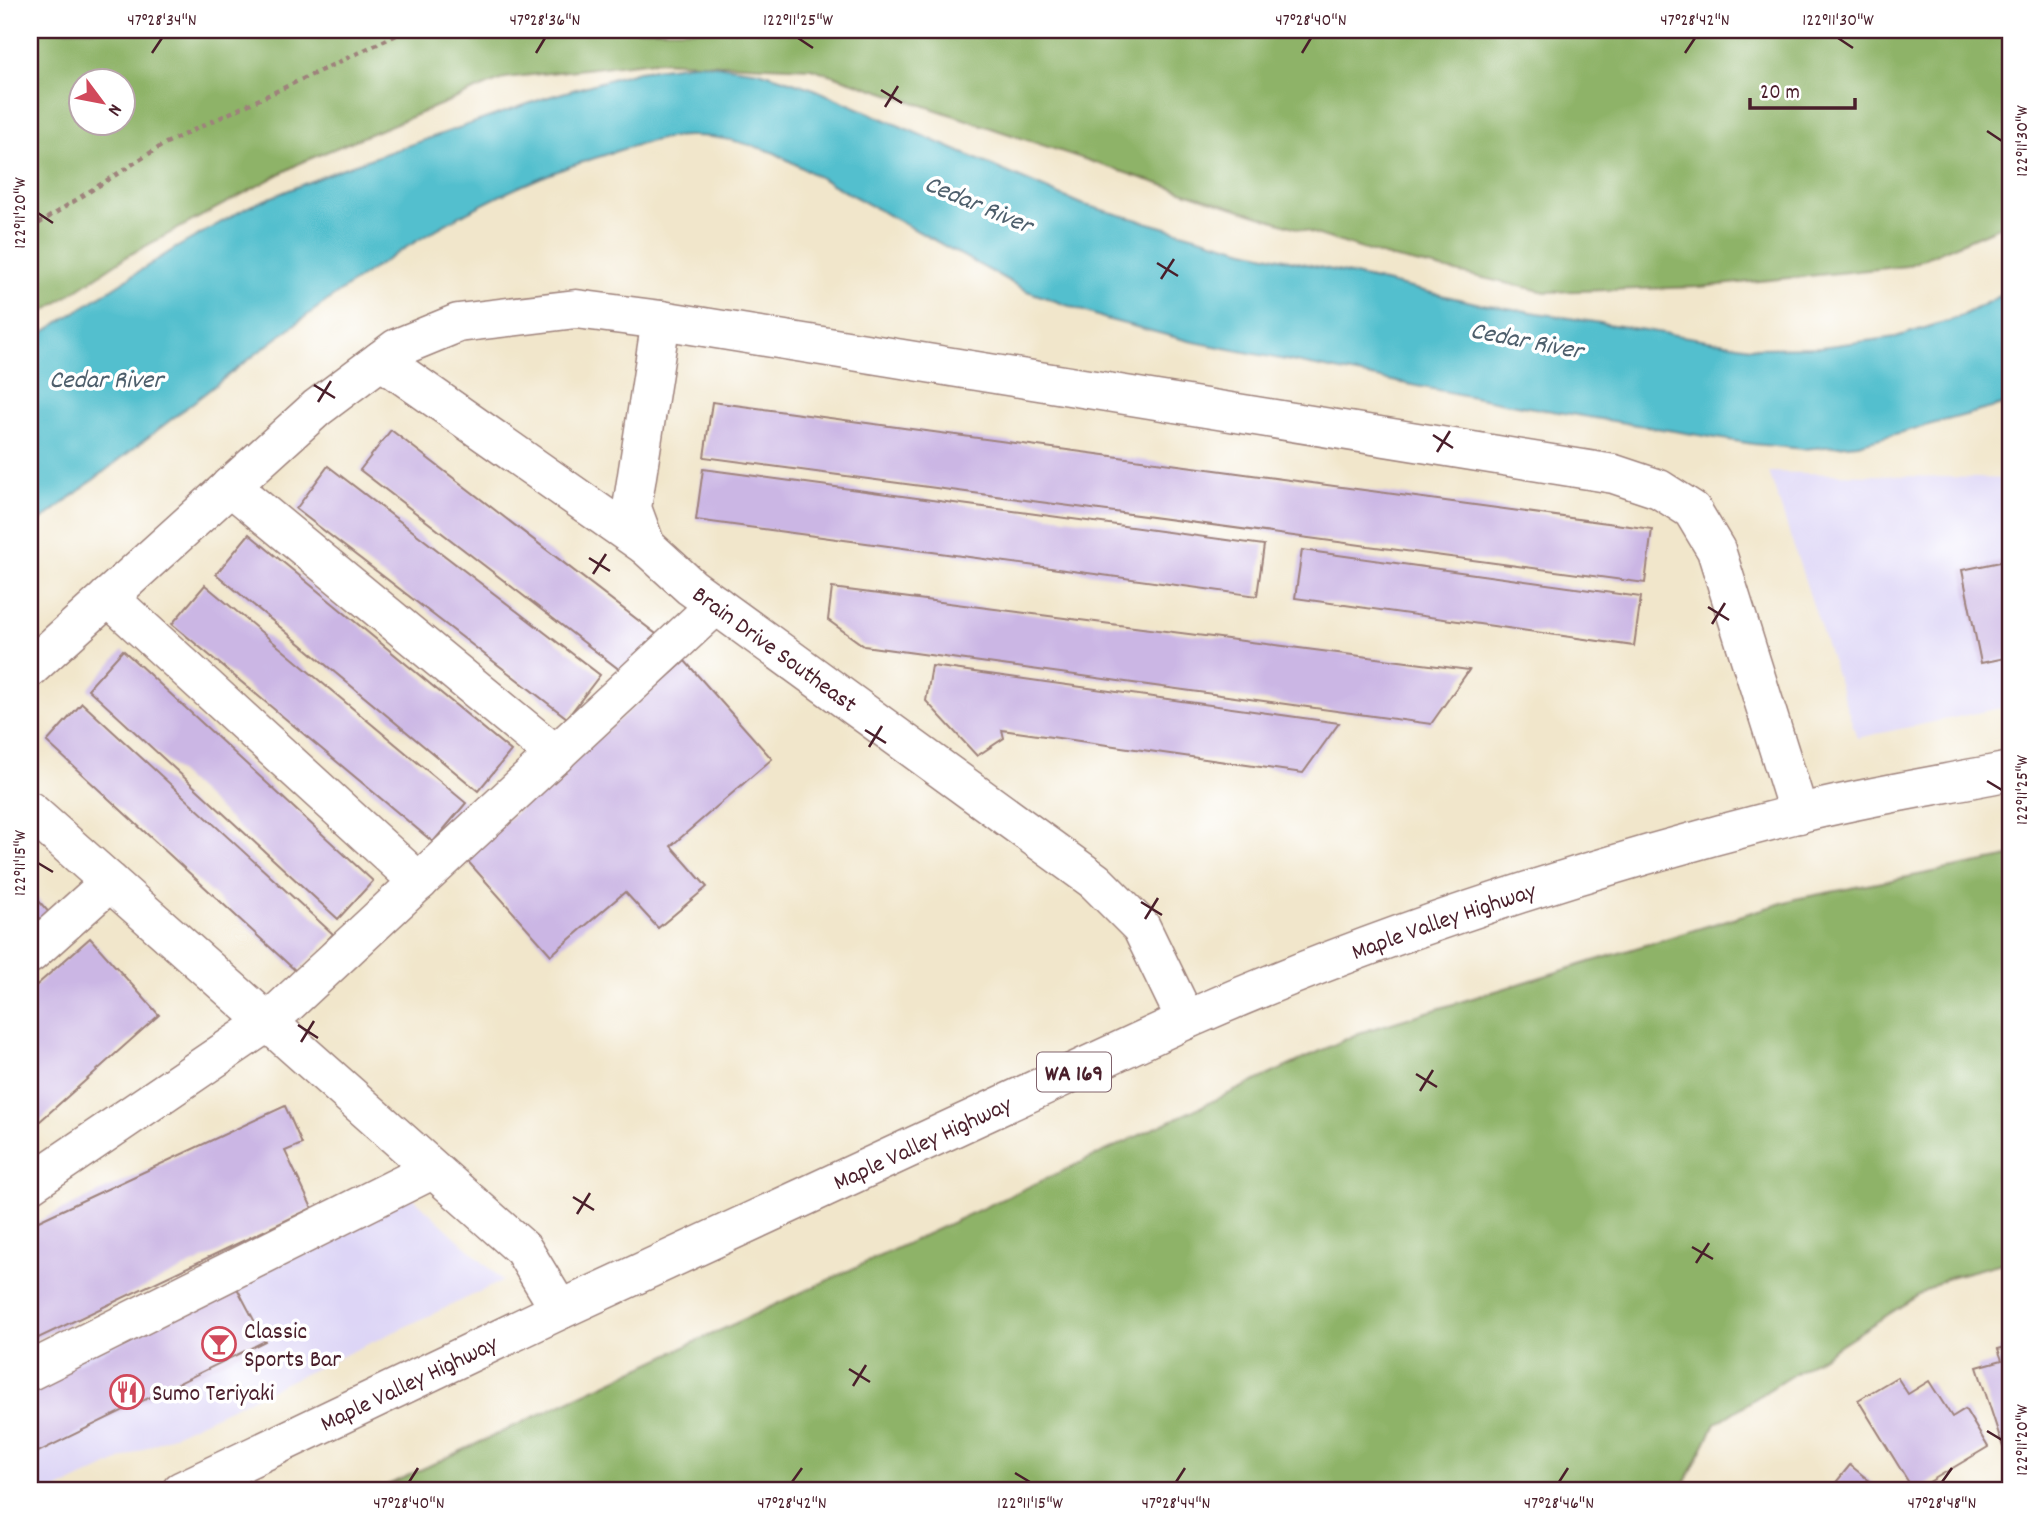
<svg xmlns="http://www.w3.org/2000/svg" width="2040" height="1521" viewBox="0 0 2040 1521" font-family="Dekko,sans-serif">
	<rect width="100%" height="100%" fill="#fff"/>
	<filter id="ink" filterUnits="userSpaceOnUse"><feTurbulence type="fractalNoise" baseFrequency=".0143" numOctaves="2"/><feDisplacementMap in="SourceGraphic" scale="14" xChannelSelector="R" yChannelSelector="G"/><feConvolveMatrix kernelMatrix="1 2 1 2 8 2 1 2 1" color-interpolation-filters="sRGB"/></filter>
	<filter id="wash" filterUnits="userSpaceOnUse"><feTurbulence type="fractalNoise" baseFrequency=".00686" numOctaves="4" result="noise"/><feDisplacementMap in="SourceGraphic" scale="28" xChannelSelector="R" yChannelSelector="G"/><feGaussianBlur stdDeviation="1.57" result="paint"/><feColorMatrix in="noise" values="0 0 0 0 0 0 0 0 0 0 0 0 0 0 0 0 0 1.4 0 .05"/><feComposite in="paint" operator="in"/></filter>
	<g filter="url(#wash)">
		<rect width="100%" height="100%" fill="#f1e6cb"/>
		<g fill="#ddd5f6">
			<polygon points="1769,472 2010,479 2010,706 1857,738"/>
			<polygon points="405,1190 503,1281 54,1491 30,1491 30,1381"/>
		</g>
		<g fill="#8eb368" stroke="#6c694a" stroke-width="2" fill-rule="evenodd">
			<path d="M30 30H2010V222L1907 266 1700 287 1546 292 1384 256 1138 177 811 68 655 61 505 78 302 162 129 255 30 321ZM80 80H122V122H80Z"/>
			<polygon points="2010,857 2010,1261 1946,1278 1715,1424 1681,1491 375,1491 1359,1033 1795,899"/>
		</g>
		<path fill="#53bfce" stroke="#4e6f7c" stroke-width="2" d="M699 63 759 71 814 89 1081 204 1245 250 1476 303 1757 348 1821 347 1896 337 1957 318 2010 291V403L1858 444 1803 449 1753 444 1504 403 1189 341 1106 319 1027 291 775 153C746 143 718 135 687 136 656 137 624 149 595 158 457 201 344 286 231 373 164 425 97 477 30 529V341L174 249 250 206 338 170 545 98 639 71Z"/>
		<g id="blocks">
			<g fill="#cbb6e4">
				<polygon points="712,402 1652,529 1645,583 704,457"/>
				<polygon points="391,430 660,637 629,677 360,470"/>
				<polygon points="328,466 600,675 567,718 296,509"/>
				<polygon points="703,469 1264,545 1257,596 696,520"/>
				<polygon points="249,534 511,751 478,791 216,574"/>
				<polygon points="1302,550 1641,597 1634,646 1295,598"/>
				<polygon points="2010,560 2010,657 1981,663 1962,570"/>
				<polygon points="205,585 466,803 433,842 172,624"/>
				<polygon points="832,588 1469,670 1431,724 864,646 828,620"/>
				<polygon points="123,650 373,881 338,919 88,689"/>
				<polygon points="685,661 772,759 671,846 707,887 658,928 625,892 551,955 465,858"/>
				<polygon points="932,666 1339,723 1303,773 1002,730 1004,738 977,756 926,701"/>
				<polygon points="82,703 333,934 297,972 47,742"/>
				<polygon points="30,891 52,916 30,935"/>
				<polygon points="90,938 159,1015 30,1130 30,991"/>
				<polygon points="285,1106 302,1144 285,1151 312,1208 30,1342 30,1225"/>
				<polygon points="237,1288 265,1341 30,1456 30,1387"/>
				<polygon points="2010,1346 2010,1445 2003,1447 1977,1367 2002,1360 1998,1349"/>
				<polygon points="1897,1377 1908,1394 1929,1381 1952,1417 1965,1409 1988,1447 1914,1491 1858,1400"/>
				<polygon points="1850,1465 1882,1491 1829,1491"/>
			</g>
		</g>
	</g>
	<g filter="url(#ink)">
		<use href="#blocks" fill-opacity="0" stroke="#9e827b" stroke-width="2"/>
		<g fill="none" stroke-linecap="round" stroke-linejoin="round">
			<g stroke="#9e827b" stroke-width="41">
				<g id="minor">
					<path id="s1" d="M661 320 632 508 646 546 691 587 1095 881 1141 927 1186 1020"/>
					<polyline points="381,360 646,546"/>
					<polyline points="230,486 556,755"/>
					<polyline points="108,597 419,882"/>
					<polyline points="30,668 317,408 397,348 458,323 576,309 661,320 1614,474 1659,489 1692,510 1716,550 1799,814"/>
					<polyline points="30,811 523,1249 560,1310"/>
					<polyline points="30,954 110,882"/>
					<polyline points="30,1184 268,1022 716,605"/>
					<polyline points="30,1371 432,1170"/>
				</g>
			</g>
			<g stroke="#9e827b" stroke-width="41">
				<g id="major">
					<path id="s2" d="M181 1491 560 1310 1186 1020C1383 933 1588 867 1797 814 1867 796 1940 785 2010 771"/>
				</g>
			</g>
			<polyline stroke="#9e827b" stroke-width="4.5" stroke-dasharray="5 5" stroke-linecap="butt" points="30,229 166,143 407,30"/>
			<use href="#minor" stroke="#fff" stroke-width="38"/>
			<use href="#major" stroke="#fff" stroke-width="38"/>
		</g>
	</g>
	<path fill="none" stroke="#4a1f2b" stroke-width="2.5" d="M798 38 813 48M1838 38 1853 48M152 53 162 38M536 53 545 38M1302 53 1311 38M1685 53 1695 38M881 90 902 103M885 107 898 86M1987 131 2002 141M38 213 53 223M1157 263 1178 276M1161 279 1174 259M314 385 335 398M318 402 331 381M1433 435 1453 448M1437 452 1450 431M589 558 610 571M593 574 606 554M1708 607 1729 620M1712 624 1725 603M865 730 886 743M869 747 882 726M1987 781 2002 790M38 863 53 872M1141 902 1162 915M1145 919 1158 898M298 1025 318 1038M301 1042 314 1021M1416 1074 1437 1087M1420 1091 1433 1070M573 1197 594 1210M577 1214 590 1193M1692 1247 1713 1259M1696 1263 1709 1243M849 1369 870 1382M853 1386 866 1365M1987 1431 2002 1440M1015 1473 1030 1482M409 1482 418 1468M792 1482 802 1468M1176 1482 1185 1468M1559 1482 1568 1468M1942 1482 1952 1468"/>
	<defs>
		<g id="bar-ring" transform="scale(1.75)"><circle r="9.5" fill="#fff" stroke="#d1495b" stroke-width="1.5"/><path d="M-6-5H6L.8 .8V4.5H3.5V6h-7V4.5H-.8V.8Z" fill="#d1495b"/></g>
		<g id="restaurant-ring" transform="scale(1.75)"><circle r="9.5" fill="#fff" stroke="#d1495b" stroke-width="1.5"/><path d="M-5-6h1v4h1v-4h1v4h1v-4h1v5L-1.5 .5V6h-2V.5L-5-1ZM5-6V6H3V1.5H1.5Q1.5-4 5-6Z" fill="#d1495b"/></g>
	</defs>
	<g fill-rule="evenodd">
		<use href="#bar-ring" x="219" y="1344"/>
		<use href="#restaurant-ring" x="127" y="1392"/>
	</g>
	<g text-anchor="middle" stroke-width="7" stroke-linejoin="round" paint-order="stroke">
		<rect fill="#fff" stroke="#80626b" stroke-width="2" x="1037" y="1052.5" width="74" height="39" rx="5"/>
		<g font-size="23" font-weight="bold" fill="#4a1f2b">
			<text x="1074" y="1080">WA 169</text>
		</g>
		<g font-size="24" fill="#4a1f2b" stroke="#fff">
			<text dy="8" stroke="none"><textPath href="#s1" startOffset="396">Brain Drive Southeast</textPath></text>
			<text dy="8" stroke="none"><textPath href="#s2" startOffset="1386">Maple Valley Highway</textPath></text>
			<text dy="8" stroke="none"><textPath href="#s2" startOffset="819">Maple Valley Highway</textPath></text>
			<text dy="8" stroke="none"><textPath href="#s2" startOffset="252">Maple Valley Highway</textPath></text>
		</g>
		<g font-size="24" fill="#4a1f2b" stroke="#fff" text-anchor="start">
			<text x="244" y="1338">Classic<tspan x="244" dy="28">Sports Bar</tspan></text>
			<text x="152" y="1400">Sumo Teriyaki</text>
		</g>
		<g font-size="26" font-style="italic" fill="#4e5f6c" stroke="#fff">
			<text transform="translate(979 203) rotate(23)" y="9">Cedar River</text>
			<text transform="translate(1527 339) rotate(11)" y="9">Cedar River</text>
			<text x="106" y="387">Cedar River</text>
		</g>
	</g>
	<rect width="2040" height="1521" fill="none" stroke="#fff" stroke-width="77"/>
	<g transform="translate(102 102) rotate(122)"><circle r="33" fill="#ffffff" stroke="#b7a5aa" stroke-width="2"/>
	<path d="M0-5L12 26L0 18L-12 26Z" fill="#d1495b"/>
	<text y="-10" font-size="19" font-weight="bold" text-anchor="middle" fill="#4a1f2b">N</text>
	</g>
	<path d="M1750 98v10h105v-10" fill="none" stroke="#4a1f2b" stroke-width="3.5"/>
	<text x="1760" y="98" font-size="21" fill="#4a1f2b" stroke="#ffffff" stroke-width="5" paint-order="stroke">20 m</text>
	<rect x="38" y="38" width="1964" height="1444" fill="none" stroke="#4a1f2b" stroke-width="2.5"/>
	<g font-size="18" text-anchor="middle" fill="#4a1f2b">
		<text x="162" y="25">47°28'34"N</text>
		<text x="545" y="25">47°28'36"N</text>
		<text x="798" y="25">122°11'25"W</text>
		<text x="1311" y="25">47°28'40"N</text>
		<text x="1695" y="25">47°28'42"N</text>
		<text x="1838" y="25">122°11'30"W</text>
		<text transform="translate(2021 141) rotate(-90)" y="6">122°11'30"W</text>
		<text transform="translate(19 213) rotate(-90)" y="6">122°11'20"W</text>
		<text transform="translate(2021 790) rotate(-90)" y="6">122°11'25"W</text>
		<text transform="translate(19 863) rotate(-90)" y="6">122°11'15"W</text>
		<text transform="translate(2021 1440) rotate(-90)" y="6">122°11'20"W</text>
		<text x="409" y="1508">47°28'40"N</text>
		<text x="792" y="1508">47°28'42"N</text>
		<text x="1030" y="1508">122°11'15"W</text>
		<text x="1176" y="1508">47°28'44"N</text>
		<text x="1559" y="1508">47°28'46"N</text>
		<text x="1942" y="1508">47°28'48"N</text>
	</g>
</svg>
